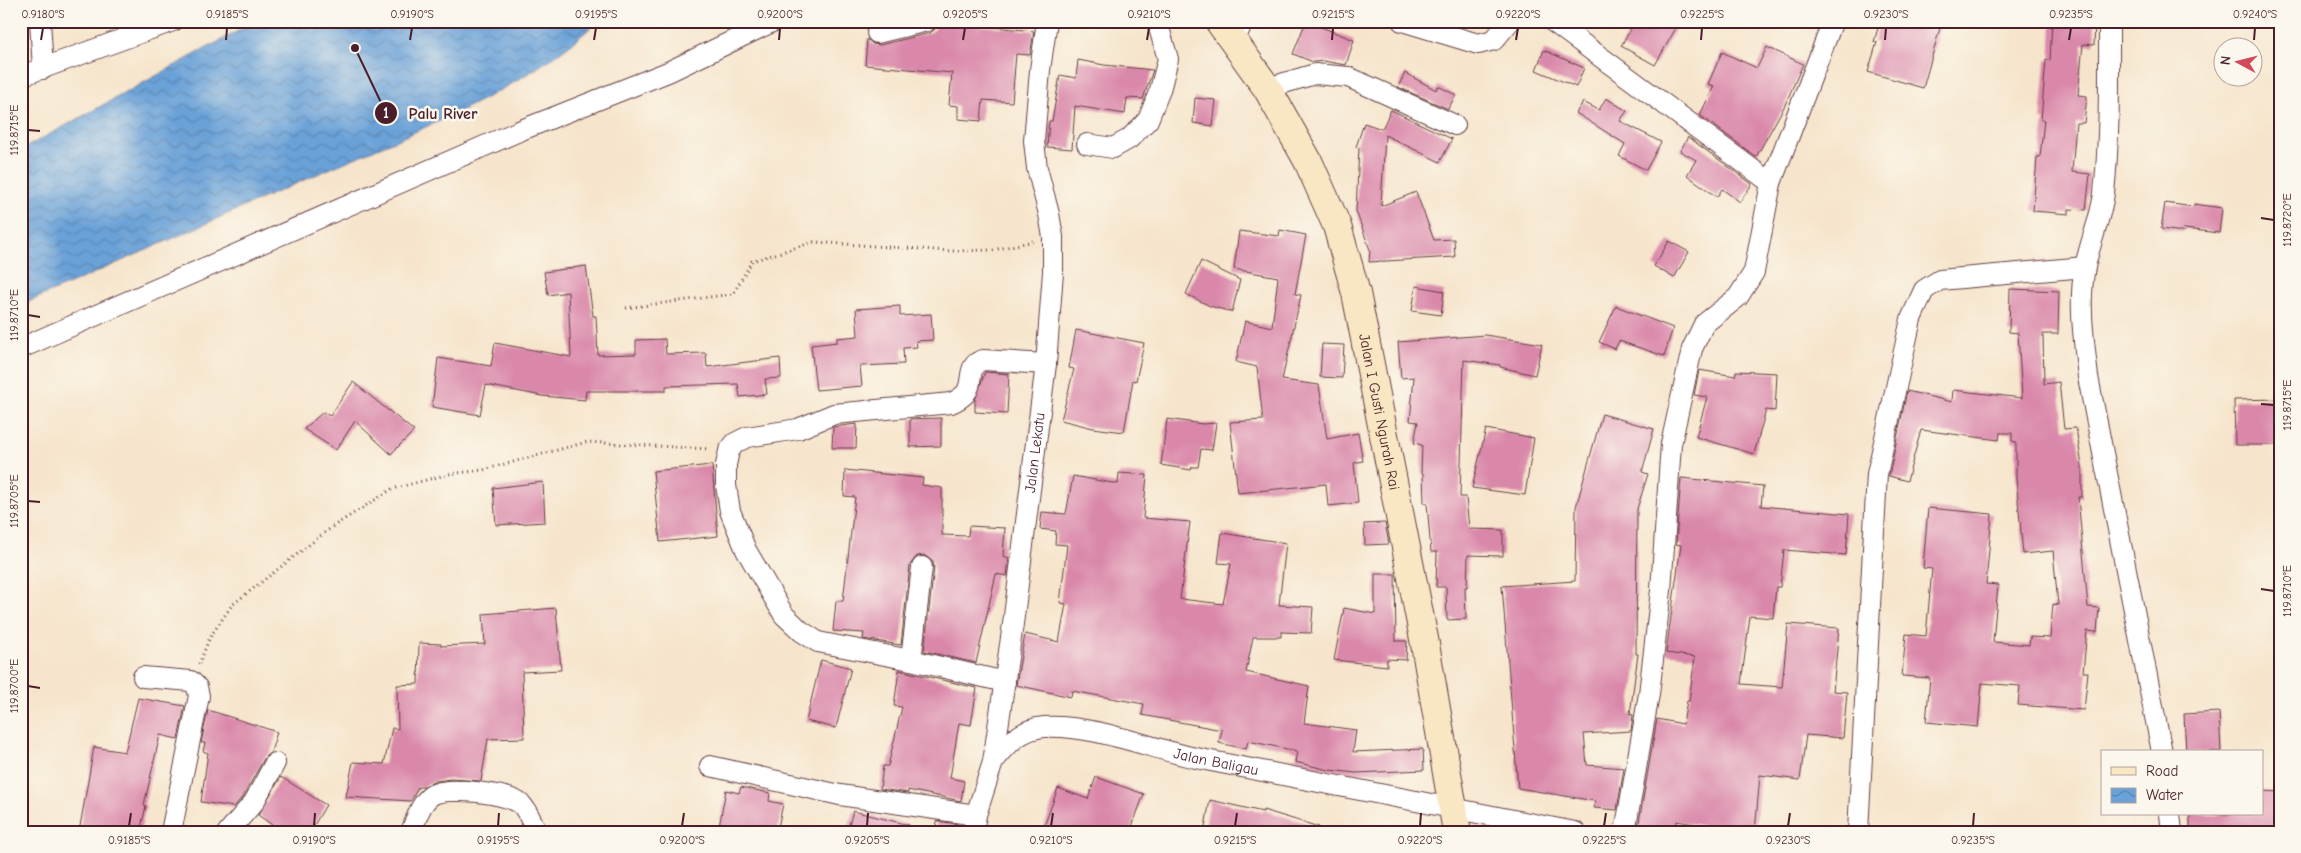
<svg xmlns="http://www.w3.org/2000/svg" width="2301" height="853" viewBox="0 0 2301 853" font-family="'Comic Neue',sans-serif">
	<defs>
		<pattern id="water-waves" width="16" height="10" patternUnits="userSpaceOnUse" patternTransform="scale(1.25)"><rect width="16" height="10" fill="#6aa2d8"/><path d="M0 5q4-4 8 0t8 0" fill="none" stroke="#5983af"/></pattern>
	</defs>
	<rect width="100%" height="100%" fill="#fbf7ec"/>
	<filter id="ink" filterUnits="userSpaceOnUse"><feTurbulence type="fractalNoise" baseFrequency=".02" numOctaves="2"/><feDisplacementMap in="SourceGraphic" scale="10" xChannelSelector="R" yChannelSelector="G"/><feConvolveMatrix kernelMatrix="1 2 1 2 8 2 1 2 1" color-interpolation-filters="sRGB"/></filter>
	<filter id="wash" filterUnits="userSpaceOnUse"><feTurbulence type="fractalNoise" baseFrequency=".0096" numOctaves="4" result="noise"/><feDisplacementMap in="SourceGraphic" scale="20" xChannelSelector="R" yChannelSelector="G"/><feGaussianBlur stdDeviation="1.12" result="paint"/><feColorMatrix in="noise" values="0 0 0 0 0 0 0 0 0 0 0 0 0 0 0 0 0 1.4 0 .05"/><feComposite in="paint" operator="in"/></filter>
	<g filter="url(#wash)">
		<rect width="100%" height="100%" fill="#f6e5cc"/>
		<path fill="url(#water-waves)" stroke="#5a6082" d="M256 21H598C520 93 415 131 320 173 220 217 121 262 21 305V150Z"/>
		<g id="blocks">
			<g fill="#da88aa">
				<polygon points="939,21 962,21 963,24 1034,31 1030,55 1016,54 1012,102 983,100 981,121 958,119 958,106 949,105 952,73 865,65 867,39 873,44 880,45 930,33 935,29"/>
				<polygon points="1306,21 1354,40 1346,65 1323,61 1313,62 1293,54"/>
				<polygon points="1635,21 1680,21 1655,65 1621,46"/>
				<polygon points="1880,21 1942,21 1923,88 1868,72 1877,42 1874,42"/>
				<polygon points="2052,21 2095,21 2094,45 2083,44 2078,95 2087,96 2084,123 2076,123 2072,172 2090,174 2086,210 2069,209 2069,214 2033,211 2037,157 2040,157 2044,120 2041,120 2046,60 2050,61"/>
				<polygon points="1767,47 1803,64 1784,107 1756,157 1700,115 1714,86 1708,84 1722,52 1757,68"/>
				<polygon points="1544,50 1584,68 1576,87 1536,70"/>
				<polygon points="1078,60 1104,65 1153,70 1143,99 1127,98 1125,114 1075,106 1072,149 1047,147 1049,121 1052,121 1060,75 1076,78"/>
				<polygon points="1405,73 1436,90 1438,86 1456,95 1448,109 1398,87"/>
				<polygon points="1195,98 1216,100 1213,126 1193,123"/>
				<polygon points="1606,98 1627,111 1620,121 1661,142 1646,170 1619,156 1625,144 1576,113 1583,102 1599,110"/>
				<polygon points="1391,110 1452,139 1440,162 1385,135 1381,206 1416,192 1434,240 1454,239 1455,257 1369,262 1370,250 1356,211 1359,148 1356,147 1364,123 1382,129"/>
				<polygon points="1688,137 1752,184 1740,202 1722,189 1717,197 1687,175 1696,160 1680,151"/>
				<polygon points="2165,203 2194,207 2194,204 2222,208 2219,233 2184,229 2183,232 2161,229"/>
				<polygon points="1280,230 1306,235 1295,294 1301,295 1282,380 1319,385 1327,439 1358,433 1363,461 1354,463 1358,503 1328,506 1326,484 1238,493 1230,422 1263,420 1257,367 1236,362 1245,321 1272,327 1278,277 1234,269 1239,231 1279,236"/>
				<polygon points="1669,241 1689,252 1674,278 1654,266"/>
				<polygon points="1201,261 1240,280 1232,312 1210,306 1186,294"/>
				<polygon points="586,266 593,316 596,316 598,355 636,354 636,340 665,339 666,354 706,353 707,367 780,358 781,378 765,379 767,394 740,397 738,384 666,386 666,391 586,391 585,400 542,396 486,385 480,415 432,407 438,358 491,366 495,343 571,357 568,292 548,295 544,272"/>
				<polygon points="1416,286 1444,291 1441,315 1412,311"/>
				<polygon points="2010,289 2059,291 2058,334 2043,334 2044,384 2059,382 2064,429 2076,428 2082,466 2082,497 2078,497 2088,607 2099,608 2097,632 2087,631 2083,672 2088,672 2084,710 2018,705 2020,686 1982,683 1978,727 1926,722 1930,678 1902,676 1906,634 1926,636 1932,569 1923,568 1928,508 1992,514 1986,584 1998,585 1993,642 2029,645 2030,637 2050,638 2053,604 2058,605 2053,551 2023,554 2016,478 2016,442 2012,441 2012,433 2000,433 1999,440 1921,430 1907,481 1889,476 1907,391 1952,402 1953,390 2022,398 2018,333 2009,332"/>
				<polygon points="900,306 900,316 931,314 933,340 916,341 917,347 903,348 904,364 860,366 862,386 816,390 811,345 837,342 837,338 858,336 856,309"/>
				<polygon points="1616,306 1673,328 1664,356 1619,341 1615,349 1599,342"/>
				<polygon points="1076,330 1144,343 1136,381 1133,380 1124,432 1093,428 1061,420 1074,369 1069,368"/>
				<polygon points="1485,335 1542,344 1535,375 1500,367 1500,365 1464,360 1460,497 1466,497 1469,529 1503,530 1503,556 1468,555 1467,587 1465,587 1466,619 1447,620 1446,587 1436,587 1437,552 1431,552 1427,503 1424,503 1423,473 1421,473 1422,445 1414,443 1418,422 1410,421 1414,377 1401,378 1398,342"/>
				<polygon points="1322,344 1344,345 1342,378 1320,377"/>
				<polygon points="1699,370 1735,376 1736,371 1777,373 1775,411 1766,410 1754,454 1696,437 1707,397 1694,395"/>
				<polygon points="985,372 1009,374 1007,414 975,412 975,400"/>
				<polygon points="353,382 414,431 391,454 355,421 336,450 304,429 323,412 330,416"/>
				<polygon points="2280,399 2280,445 2235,445 2234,400"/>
				<polygon points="1602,414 1654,429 1642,472 1648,474 1637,509 1636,654 1638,654 1630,714 1633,715 1631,731 1584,734 1587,765 1624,768 1617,810 1594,808 1595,801 1518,788 1502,586 1575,581 1576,507"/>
				<polygon points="941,418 941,446 910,447 910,419"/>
				<polygon points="1167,419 1203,424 1216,423 1212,450 1201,449 1198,467 1192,467 1191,470 1161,465"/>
				<polygon points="857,424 856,448 832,448 833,427"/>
				<polygon points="1486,429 1534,438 1525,495 1472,488"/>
				<polygon points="712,465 718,536 660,542 653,471"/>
				<polygon points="845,470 923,478 922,485 942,488 942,535 968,536 969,526 1005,528 1003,556 1009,558 1007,576 996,574 976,663 924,651 934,568 933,562 924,555 917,556 910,565 901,645 863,639 864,633 833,631 836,601 843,601 855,497 844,496"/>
				<polygon points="1119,473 1147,475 1143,518 1190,522 1180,599 1223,604 1231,564 1218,563 1222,533 1286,543 1279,605 1313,607 1311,633 1281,632 1281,637 1253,637 1246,672 1309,686 1304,723 1356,730 1353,752 1423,749 1424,770 1356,773 1329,770 1295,762 1297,751 1248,741 1246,749 1219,743 1222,730 1142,715 1144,704 1072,691 1071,697 1016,685 1025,634 1059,642 1066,604 1060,603 1067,545 1055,544 1056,531 1040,529 1042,512 1066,514 1073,476 1118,484"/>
				<polygon points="1681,478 1763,486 1761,506 1849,514 1846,555 1784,550 1780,587 1776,587 1773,618 1750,616 1741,684 1782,687 1788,624 1839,628 1833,691 1847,692 1843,738 1806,735 1800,780 1760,775 1755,832 1710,832 1710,827 1677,821 1675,832 1638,828 1657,719 1683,724 1687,701 1689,701 1695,657 1666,653 1681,545 1676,544"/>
				<polygon points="543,482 545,522 496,525 493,488"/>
				<polygon points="1385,523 1389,544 1365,545 1364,524"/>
				<polygon points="1375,574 1395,574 1396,641 1407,641 1406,660 1387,659 1387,666 1334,660 1344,608 1375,614"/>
				<polygon points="556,608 561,670 522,672 524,738 488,739 481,781 451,779 436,781 423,787 418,787 411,801 346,797 353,762 384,764 392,728 398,729 397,685 418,684 419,643 441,644 441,646 485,644 483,614"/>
				<polygon points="821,660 851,668 836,728 806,721"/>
				<polygon points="899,670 977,688 971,725 959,723 950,778 964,781 961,801 908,790 908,793 880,789 883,766 888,766 902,707 894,706"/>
				<polygon points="138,698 185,706 178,739 160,735 144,805 146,806 140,832 79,832 94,747 125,752"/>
				<polygon points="208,710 277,732 271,752 265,757 244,795 234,807 201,802 208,753 203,751 205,743 201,743"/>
				<polygon points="2219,712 2221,752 2186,752 2184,714"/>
				<polygon points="281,777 326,805 310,832 282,832 258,815"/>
				<polygon points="1096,777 1144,794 1130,832 1042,832 1058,788 1088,799"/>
				<polygon points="741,787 770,793 769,801 783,804 777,832 718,832 726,790 739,793"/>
				<polygon points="2262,791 2280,792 2280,832 2190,832 2190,814 2262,814"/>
				<polygon points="1210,800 1263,812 1263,810 1319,827 1319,832 1204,832"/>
				<polygon points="853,811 909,825 908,832 847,832"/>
				<polygon points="937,821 958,824 957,832 935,832"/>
			</g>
		</g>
	</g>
	<g filter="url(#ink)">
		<use href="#blocks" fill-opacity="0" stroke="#643d43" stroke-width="1"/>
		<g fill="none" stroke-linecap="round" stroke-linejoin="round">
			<g stroke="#643d43" stroke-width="22">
				<g id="minor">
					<polyline points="40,21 43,69"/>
					<polyline points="1402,21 1478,44 1494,40 1510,21"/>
					<polyline points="1552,21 1771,183"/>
					<path d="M2109 21C2109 79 2110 135 2104 193 2101 218 2090 242 2085 267 2078 302 2084 341 2088 377L2162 752"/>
					<polyline points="877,33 927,21"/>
					<polyline points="1233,44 1243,21"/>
					<polyline points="21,76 173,21"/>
					<polyline points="1267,88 1315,74 1348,77 1455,125"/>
					<polyline points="1087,144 1113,148 1129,139 1148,120 1160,90 1168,59 1157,21"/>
					<polyline points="21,348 519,131 668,72 774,21"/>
					<polyline points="911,660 922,567"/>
					<polyline points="143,677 191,681 197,687 199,696 171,832"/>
					<path d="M1005 682 911 660 818 642 801 631 784 615 746 550 730 511 726 485V465L729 451 735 443 747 437 798 429 834 414 951 403C956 401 961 398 965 394 975 383 965 365 983 360L1046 364"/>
					<path id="s1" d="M993 762C1007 745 1020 729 1044 727 1091 724 1149 748 1196 758 1322 783 1448 807 1575 832"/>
					<polyline points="710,766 840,795 976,815"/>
					<polyline points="2170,814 2172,832"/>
					<polyline points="228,832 254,802 275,763"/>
					<path d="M411 832C416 820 420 803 432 795 447 786 510 793 522 805 528 812 533 824 537 832"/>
					<path id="s2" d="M973 832 976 815 993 762 1013 624 1046 364 1053 272V237L1049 214 1037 168 1034 141 1040 70 1047 21"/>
					<polyline points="1625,832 1649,694 1661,590 1671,444 1692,349 1704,324 1738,297 1754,272 1771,183 1833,21"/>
					<polyline points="1858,832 1877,474 1911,319 1924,290 1940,280 2085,267"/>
				</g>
			</g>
			<g stroke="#643d43" stroke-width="30">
				<g id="secondary">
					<path id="s3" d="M1219 21 1267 88 1308 161 1337 226 1356 293 1425 644 1457 832"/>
				</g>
			</g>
			<g stroke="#643d43" stroke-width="3" stroke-dasharray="1 4" stroke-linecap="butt">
				<polyline points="626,308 733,294 752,261 814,242 950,251 993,250 1034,241"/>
				<polyline points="199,664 210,637 232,605 332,527 392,489 449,474 483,470 587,442 709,449"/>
			</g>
			<use href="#minor" stroke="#fff" stroke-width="20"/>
			<use href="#secondary" stroke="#f9e7c3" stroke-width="28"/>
		</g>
	</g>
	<path fill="none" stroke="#4a1f2b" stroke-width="2" d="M41 40 43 28M226 40 227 28M410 40 412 28M594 40 596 28M779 40 780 28M963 40 965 28M1147 40 1149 28M1332 40 1333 28M1516 40 1518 28M1701 40 1702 28M1885 40 1886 28M2069 40 2071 28M2254 40 2255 28M28 130 40 131M2261 218 2274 220M28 315 40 317M2261 404 2274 405M28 501 40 502M2261 589 2274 591M28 686 40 688M129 826 131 813M314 826 315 813M498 826 499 813M682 826 684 813M867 826 868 813M1051 826 1053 813M1235 826 1237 813M1420 826 1421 813M1604 826 1606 813M1788 826 1790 813M1973 826 1974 813"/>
	<g text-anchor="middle" stroke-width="5" stroke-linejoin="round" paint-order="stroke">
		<g font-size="15" fill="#4a1f2b" stroke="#fbf7ec">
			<text dy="5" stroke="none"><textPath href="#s3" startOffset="428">Jalan I Gusti Ngurah Rai</textPath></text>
			<text dy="5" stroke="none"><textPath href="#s2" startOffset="385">Jalan Lekatu</textPath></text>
			<text dy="5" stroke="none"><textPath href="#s1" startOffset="240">Jalan Baligau</textPath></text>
		</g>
	</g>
	<path fill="none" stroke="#4a1f2b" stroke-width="2" d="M355 48L386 113"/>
	<g fill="#4a1f2b" stroke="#fbf7ec" stroke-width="2">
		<circle cx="355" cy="48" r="5"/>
		<circle cx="386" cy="113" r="12"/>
	</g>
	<g font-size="15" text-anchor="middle" font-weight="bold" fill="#fff">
		<text x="386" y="118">1</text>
	</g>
	<g font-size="16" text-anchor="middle" font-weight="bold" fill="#4a1f2b" stroke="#fbf7ec" stroke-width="5" stroke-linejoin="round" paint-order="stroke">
		<text x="443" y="119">Palu River</text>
	</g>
	<rect width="2301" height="853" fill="none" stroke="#fbf7ec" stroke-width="55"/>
	<rect x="2101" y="750" width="162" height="65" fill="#fbf7ec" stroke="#b4a19f"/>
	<rect x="2111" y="767" width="25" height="8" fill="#f9e7c3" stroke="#b4a19f"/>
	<text x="2146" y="776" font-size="15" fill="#4a1f2b">Road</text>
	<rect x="2111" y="788" width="25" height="15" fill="url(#water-waves)" stroke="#b4a19f"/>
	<text x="2146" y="800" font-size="15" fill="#4a1f2b">Water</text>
	<g transform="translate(2238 62) rotate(277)"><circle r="24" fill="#fbf7ec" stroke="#b4a19f"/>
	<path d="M0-4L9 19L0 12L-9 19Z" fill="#d1495b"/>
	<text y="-8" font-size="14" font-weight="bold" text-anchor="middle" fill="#4a1f2b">N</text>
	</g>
	<rect x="28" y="28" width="2246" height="798" fill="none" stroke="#4a1f2b" stroke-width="2"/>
	<g font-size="12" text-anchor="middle" fill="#4a1f2b">
		<text x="43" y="18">0.9180°S</text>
		<text x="227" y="18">0.9185°S</text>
		<text x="412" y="18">0.9190°S</text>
		<text x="596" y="18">0.9195°S</text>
		<text x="780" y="18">0.9200°S</text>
		<text x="965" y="18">0.9205°S</text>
		<text x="1149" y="18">0.9210°S</text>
		<text x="1333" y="18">0.9215°S</text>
		<text x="1518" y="18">0.9220°S</text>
		<text x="1702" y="18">0.9225°S</text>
		<text x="1886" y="18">0.9230°S</text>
		<text x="2071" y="18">0.9235°S</text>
		<text x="2255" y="18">0.9240°S</text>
		<text transform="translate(14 130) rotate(-90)" y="4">119.8715°E</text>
		<text transform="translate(2287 220) rotate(-90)" y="4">119.8720°E</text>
		<text transform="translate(14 315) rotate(-90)" y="4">119.8710°E</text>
		<text transform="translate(2287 405) rotate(-90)" y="4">119.8715°E</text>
		<text transform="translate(14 501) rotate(-90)" y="4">119.8705°E</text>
		<text transform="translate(2287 591) rotate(-90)" y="4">119.8710°E</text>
		<text transform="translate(14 686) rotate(-90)" y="4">119.8700°E</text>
		<text x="129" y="844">0.9185°S</text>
		<text x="314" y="844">0.9190°S</text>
		<text x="498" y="844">0.9195°S</text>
		<text x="682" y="844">0.9200°S</text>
		<text x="867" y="844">0.9205°S</text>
		<text x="1051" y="844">0.9210°S</text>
		<text x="1235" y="844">0.9215°S</text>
		<text x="1420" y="844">0.9220°S</text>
		<text x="1604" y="844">0.9225°S</text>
		<text x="1788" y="844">0.9230°S</text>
		<text x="1973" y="844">0.9235°S</text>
	</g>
</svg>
